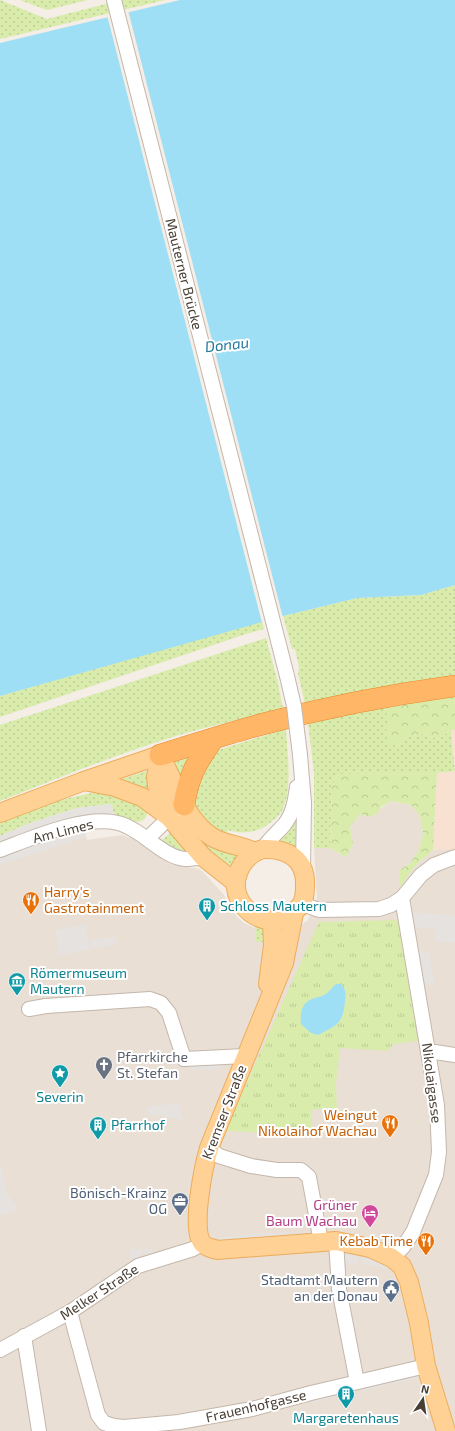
<svg xmlns="http://www.w3.org/2000/svg" width="455" height="1431" viewBox="0 0 455 1431" font-family="'Exo 2',sans-serif">
	<defs>
		<pattern id="grass-dots" width="8" height="8" patternUnits="userSpaceOnUse"><rect width="8" height="8" fill="#d9ecac"/><path d="M2 2h.1M6 6h.1" fill="none" stroke="#bccb95" stroke-width="1.8" stroke-linecap="round"/></pattern>
		<pattern id="forest-crowns" width="20" height="18" patternUnits="userSpaceOnUse"><rect width="20" height="18" fill="#d9ecac"/><path d="M2 6a3 3 0 1 1 6 0M12 15a3 3 0 1 1 6 0" fill="none" stroke="#bccb95"/></pattern>
		<pattern id="park-tufts" width="24" height="20" patternUnits="userSpaceOnUse"><rect width="24" height="20" fill="#d9ecac"/><path d="M3 7l-1-3M5 7V3M7 7l1-3M15 17l-1-3M17 17v-4M19 17l1-3" fill="none" stroke="#bccb95"/></pattern>
	</defs>
	<rect width="100%" height="100%" fill="#f4eee6"/>
	<polygon fill="#e9dfd4" points="392,801 411,805 420,816 423,834 418,852 410,863 400,870 400,886 415,866 433,850 455,850 455,1431 0,1431 0,836 113,813 82,820 87,840 122,835 131,838 170,864 199,869 203,872 224,895 237,917 244,923 257,929 270,931 287,929 301,925 307,921 314,909 317,897 314,848 330,848 346,857 353,844 350,826 361,814 368,817"/>
	<g fill="#f8e1d0">
		<polygon points="451,730 455,730 455,764"/>
		<polygon points="455,771 455,850 433,850 437,773"/>
	</g>
	<g fill="url(#grass-dots)">
		<polygon points="0,0 47,19 121,0 165,0 0,39"/>
		<polygon points="20,0 88,0 47,10"/>
		<polygon points="455,585 455,677 305,704 298,673 299,667 295,649 292,649 283,616 357,598 421,595"/>
		<polygon points="262,621 264,629 246,634 0,717 0,696"/>
		<path d="M266 638 277 679 283 709C240 719 196 729 154 743 102 760 51 781 0 801V725Z"/>
		<polygon points="390,705 390,722 385,734 396,746 406,737 422,734 439,739 451,730 455,771 437,773 338,774 332,786 330,848 314,848 314,773 308,723"/>
		<path d="M286 729C287 753 294 793 280 814 276 818 271 822 266 826 254 833 241 834 228 830L225 836 215 831 192 804 207 758 218 750Z"/>
		<polygon points="191,757 181,786 172,763"/>
		<polygon points="146,771 155,795 122,781 122,779"/>
		<path d="M96 792H114L148 809C146 831 125 819 113 813L112 804 77 808 30 823 0 836V822L56 801Z"/>
		<polygon points="293,821 297,823 297,849 277,842"/>
		<path d="M173 831 192 851C179 854 173 848 162 840Z"/>
		<polygon points="197,839 215,848 243,851 232,866 223,865"/>
		<polygon points="255,925 264,929 270,942 256,942"/>
	</g>
	<g fill="url(#forest-crowns)">
		<polygon points="455,694 455,730 451,730 439,739 422,734 406,737 396,746 389,744 385,734 390,722 386,713 390,705"/>
		<polygon points="437,773 433,850 415,866 400,887 400,870 410,863 418,852 423,834 420,816 411,805 392,801 381,807 377,814 368,817 361,814 350,826 353,844 346,857 330,848 332,786 338,774"/>
	</g>
	<path fill="url(#park-tufts)" fill-rule="evenodd" d="M399 920 418 1041 393 1044 388 1051 340 1048 336 1084 337 1110 347 1111V1117L331 1118 329 1108 311 1110 313 1132 277 1133 227 1131 228 1124 319 922ZM330 988 311 1033 310 1000 326 995Z"/>
	<g fill="#e5e2df">
		<polygon points="112,804 113,813 82,820 86,837 0,865 0,836 30,823 77,808"/>
		<polygon points="412,912 455,916 455,943 436,941 436,929 411,927"/>
		<polygon points="85,925 90,949 59,955 55,930"/>
		<polygon points="116,937 117,945 92,949 91,940"/>
		<polygon points="416,949 429,952 435,986 422,983"/>
		<polygon points="221,1063 221,1069 188,1070 188,1064"/>
		<polygon points="179,1103 182,1119 149,1115 147,1107"/>
		<polygon points="0,1166 3,1172 6,1192 16,1205 17,1211 0,1215"/>
		<polygon points="286,1232 286,1233 311,1232 311,1236 219,1243 219,1237"/>
		<polygon points="130,1249 152,1249 152,1253 141,1253 141,1258 130,1259"/>
		<polygon points="343,1250 357,1253 358,1264 343,1263"/>
		<polygon points="362,1254 387,1264 387,1269 363,1264"/>
		<polygon points="417,1372 418,1378 362,1391 360,1385"/>
		<polygon points="352,1387 353,1393 313,1402 312,1396"/>
	</g>
	<g fill="#9edff6">
		<polygon points="180,0 455,0 455,585 421,595 357,598 283,616 0,696 0,43"/>
		<path d="M336 984H341C346 989 346 994 345 1001 343 1023 338 1025 318 1035L311 1033 301 1024C300 1014 301 1003 312 999 316 997 321 997 324 995 329 993 332 987 336 984Z"/>
	</g>
	<polygon fill="#f4eee6" points="128,10 283,618 262,623 107,15"/>
	<g fill="none" stroke-linecap="round" stroke-linejoin="round">
		<g stroke="#c4b7ab" stroke-width="16">
			<g id="minor">
				<polyline points="114,0 287,676"/>
				<polyline points="300,755 304,803 303,868"/>
				<polyline points="147,839 176,811"/>
				<path d="M263 849C269 839 276 834 284 825 293 814 295 801 297 787"/>
				<path d="M0 850C32 838 84 815 118 823 142 829 162 857 185 859 191 859 197 858 203 857"/>
				<polyline points="302,904 319,910 379,909 391,905 402,898 421,875 434,865 455,857"/>
				<polyline points="29,1009 46,1006 150,999 161,1003 169,1013 184,1059 245,1056"/>
				<polyline points="429,1053 435,1052 455,1055"/>
				<polyline points="209,1148 219,1156 251,1166 277,1170 301,1170 309,1177 321,1242"/>
				<polyline points="336,1241 339,1289 357,1382"/>
				<polyline points="392,1258 403,1247 413,1232 436,1175 439,1152 437,1105 402,898"/>
				<polyline points="70,1312 98,1415 104,1423 114,1426 124,1427 179,1422 252,1409 311,1393 426,1366"/>
				<polyline points="24,1336 39,1431"/>
				<polyline points="0,1350 70,1312 138,1266 193,1249 202,1244"/>
			</g>
		</g>
		<g stroke="#edac5c" stroke-width="20">
			<g id="major">
				<path d="M160 755C175 782 184 819 212 837 225 845 241 845 255 852"/>
				<polyline points="160,755 156,777 157,786 168,816"/>
				<polyline points="84,781 115,787 142,797 169,817 203,857 236,883"/>
				<polyline points="0,813 84,781 160,755"/>
				<path d="M263 849C287 848 306 859 305 885 305 891 305 898 302 903 301 906 298 908 296 910 281 927 256 922 243 905 227 885 240 856 263 849Z"/>
				<path d="M294 913 284 963 209 1148C204 1165 190 1231 203 1244 207 1248 212 1248 217 1250L336 1241 370 1248 392 1258 402 1266 409 1282 419 1323 426 1366 446 1431"/>
				<polyline points="268,984 273,945 272,922"/>
			</g>
		</g>
		<g stroke="#ea872b" stroke-width="22">
			<g id="highway">
				<path d="M160 755C193 745 225 734 259 725 323 708 389 695 455 686"/>
				<path d="M184 805C189 774 196 764 213 739"/>
			</g>
		</g>
		<use href="#minor" stroke="#fff" stroke-width="14"/>
		<use href="#major" stroke="#ffd195" stroke-width="18"/>
		<use href="#highway" stroke="#ffb667" stroke-width="21"/>
		<g stroke="#c4b7ab" stroke-width="16" stroke-linecap="butt">
			<polyline id="minor-bridge" points="287,676 294,706 300,755"/>
		</g>
		<use href="#minor-bridge" stroke="#fff" stroke-width="14"/>
	</g>
	<defs>
		<g id="restaurant-pin" transform="scale(0.9)"><path d="M0 17L-7.5 6A9.5 9.5 0 1 1 7.5 6Z" fill="#e8710a" stroke="#fff"/><path d="M-5-6h1v4h1v-4h1v4h1v-4h1v5L-1.5 .5V6h-2V.5L-5-1ZM5-6V6H3V1.5H1.5Q1.5-4 5-6Z" fill="#fff"/></g>
		<g id="building-pin" transform="scale(0.9)"><path d="M0 17L-7.5 6A9.5 9.5 0 1 1 7.5 6Z" fill="#0f9aa8" stroke="#fff"/><path d="M-4-6H4V6H1V3H-1V6H-4ZM-2.5-4.3h1.7v1.8h-1.7ZM.8-4.3h1.7v1.8H.8ZM-2.5-1h1.7V.8h-1.7ZM.8-1h1.7V.8H.8Z" fill="#fff"/></g>
		<g id="museum-pin" transform="scale(0.9)"><path d="M0 17L-7.5 6A9.5 9.5 0 1 1 7.5 6Z" fill="#0f9aa8" stroke="#fff"/><path d="M0-6L6-3V-2H-6V-3ZM-5-1h2V3h-2ZM-1-1h2V3h-2ZM3-1h2V3H3ZM-6 4H6V6H-6Z" fill="#fff"/></g>
		<g id="church-pin" transform="scale(0.9)"><path d="M0 17L-7.5 6A9.5 9.5 0 1 1 7.5 6Z" fill="#6b7280" stroke="#fff"/><path d="M-1.2-6h2.4v3.5h3.3v2.4h-3.3V6h-2.4V-.1h-3.3v-2.4h3.3Z" fill="#fff"/></g>
		<g id="sight-pin" transform="scale(0.9)"><path d="M0 17L-7.5 6A9.5 9.5 0 1 1 7.5 6Z" fill="#0f9aa8" stroke="#fff"/><path d="M0-6L1.8-2.2L6-1.7L2.9 1.2L3.7 5.4L0 3.3L-3.7 5.4L-2.9 1.2L-6-1.7L-1.8-2.2Z" fill="#fff"/></g>
		<g id="office-pin" transform="scale(0.9)"><path d="M0 17L-7.5 6A9.5 9.5 0 1 1 7.5 6Z" fill="#5c6f8a" stroke="#fff"/><path d="M-6-3h4V-5.5h4V-3h4V5H-6ZM-1-4.5V-3h2v-1.5ZM-6 0V1H6V0Z" fill="#fff"/></g>
		<g id="hotel-pin" transform="scale(0.9)"><path d="M0 17L-7.5 6A9.5 9.5 0 1 1 7.5 6Z" fill="#d1479c" stroke="#fff"/><path d="M-6-4.5h1.5V1H6V5H4.5V3h-9V5H-6ZM-4 0a1.8 1.8 0 1 1 3.6 0ZM.5 0V-2.5h3Q6-2.5 6 0Z" fill="#fff"/></g>
		<g id="civic-pin" transform="scale(0.9)"><path d="M0 17L-7.5 6A9.5 9.5 0 1 1 7.5 6Z" fill="#5c6f8a" stroke="#fff"/><path d="M-.6-6.5H3V-4.5H.6V-3L4-1V1h2V6H-6V1h2V-1L-.6-3ZM-1.2 2.5V6h2.4V2.5Z" fill="#fff"/></g>
	</defs>
	<g fill-rule="evenodd">
		<use href="#restaurant-pin" x="31" y="900"/>
		<use href="#building-pin" x="207" y="906"/>
		<use href="#museum-pin" x="17" y="981"/>
		<use href="#church-pin" x="104" y="1065"/>
		<use href="#sight-pin" x="60" y="1073"/>
		<use href="#restaurant-pin" x="390" y="1123"/>
		<use href="#building-pin" x="98" y="1125"/>
		<use href="#office-pin" x="180" y="1201"/>
		<use href="#hotel-pin" x="370" y="1213"/>
		<use href="#restaurant-pin" x="426" y="1241"/>
		<use href="#civic-pin" x="391" y="1288"/>
		<use href="#building-pin" x="346" y="1394"/>
	</g>
	<g text-anchor="middle" stroke-width="4" stroke-linejoin="round" paint-order="stroke">
		<g font-size="14" fill="#483e35" stroke="#fff">
			<text transform="translate(184 274) rotate(76)" y="5">Mauterner Brücke</text>
			<text transform="translate(63 831) rotate(-14)" y="5">Am Limes</text>
			<text transform="translate(432 1083) rotate(83)" y="5">Nikolaigasse</text>
			<text transform="translate(224 1112) rotate(-69)" y="5">Kremser Straße</text>
			<text transform="translate(99 1292) rotate(-33)" y="5">Melker Straße</text>
			<text transform="translate(256 1406) rotate(-13)" y="5">Frauenhofgasse</text>
		</g>
		<g font-size="14" fill="#c56008" stroke="#fff" text-anchor="end">
			<text x="44" y="897" text-anchor="start">Harry's<tspan x="44" dy="16">Gastrotainment</tspan></text>
			<text x="377" y="1120">Weingut<tspan x="377" dy="16">Nikolaihof Wachau</tspan></text>
			<text x="413" y="1246">Kebab Time</text>
		</g>
		<g font-size="14" fill="#0d838f" stroke="#fff" text-anchor="start">
			<text x="220" y="911">Schloss Mautern</text>
			<text x="30" y="978">Römermuseum<tspan x="30" dy="16">Mautern</tspan></text>
			<text x="60" y="1102" text-anchor="middle">Severin</text>
			<text x="111" y="1130">Pfarrhof</text>
			<text x="346" y="1423" text-anchor="middle">Margaretenhaus</text>
		</g>
		<g font-size="14" fill="#5b616d" stroke="#fff" text-anchor="start">
			<text x="117" y="1062">Pfarrkirche<tspan x="117" dy="16">St. Stefan</tspan></text>
		</g>
		<g font-size="14" fill="#4e5e75" stroke="#fff" text-anchor="end">
			<text x="167" y="1198">Bönisch-Krainz<tspan x="167" dy="16">OG</tspan></text>
			<text x="378" y="1285">Stadtamt Mautern<tspan x="378" dy="16">an der Donau</tspan></text>
		</g>
		<g font-size="14" fill="#b23c85" stroke="#fff" text-anchor="end">
			<text x="357" y="1210">Grüner<tspan x="357" dy="16">Baum Wachau</tspan></text>
		</g>
		<g font-size="15" font-style="italic" fill="#21799b" stroke="#fff">
			<text transform="translate(227 345) rotate(-6)" y="5">Donau</text>
		</g>
	</g>
	<g transform="translate(423 1399) rotate(13)" stroke="#ffffff" stroke-width="3" paint-order="stroke">
	<path d="M0-3L7 15L0 10L-7 15Z" fill="#483e35"/>
	<text y="-6" font-size="11" font-weight="bold" text-anchor="middle" fill="#483e35">N</text>
	</g>
</svg>
